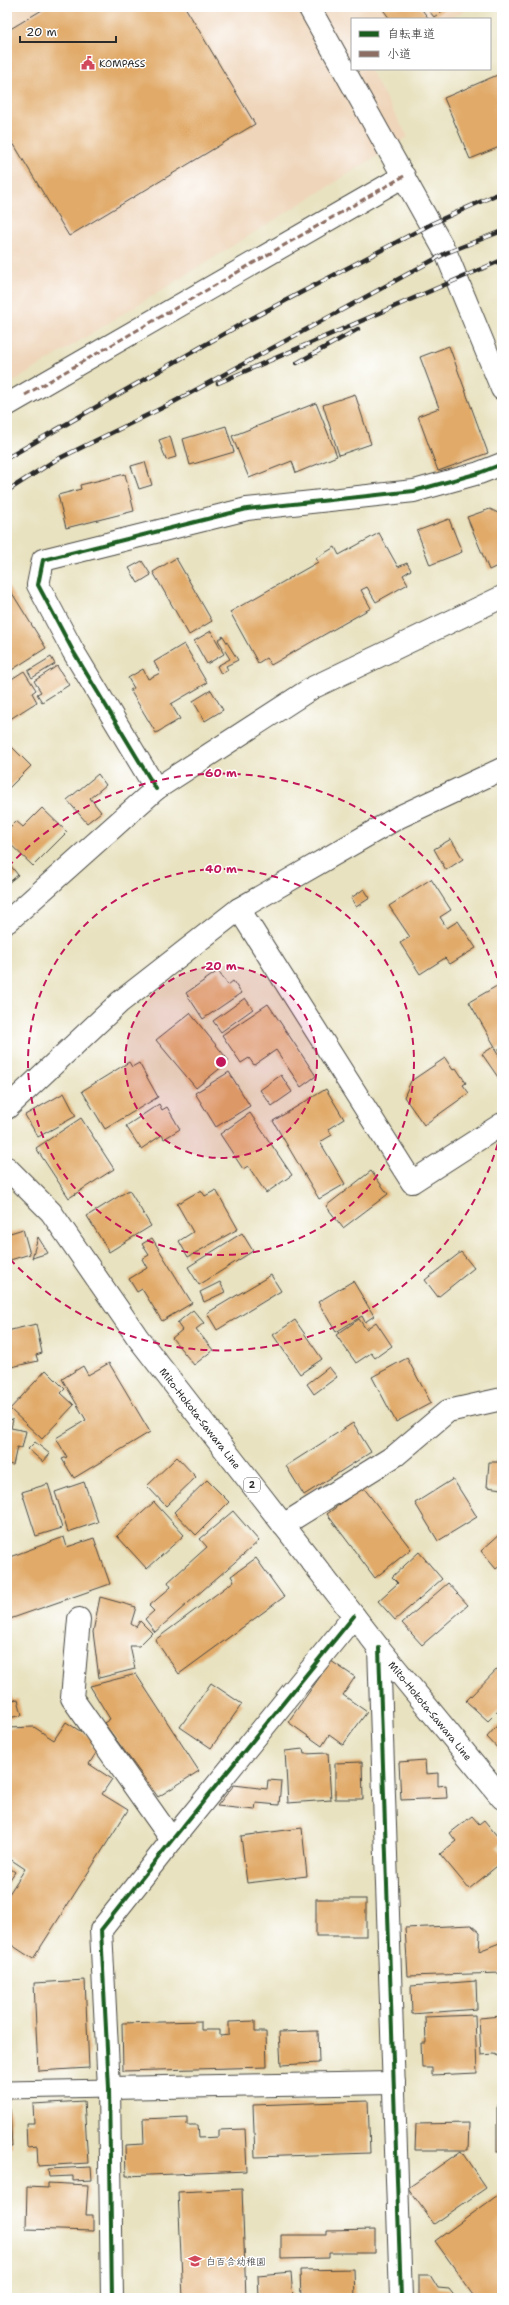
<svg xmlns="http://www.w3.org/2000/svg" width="509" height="2305" viewBox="0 0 509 2305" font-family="'Shantell Sans','Klee One',sans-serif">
	<rect width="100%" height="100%" fill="#fff"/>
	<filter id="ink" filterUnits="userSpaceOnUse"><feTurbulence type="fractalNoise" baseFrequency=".025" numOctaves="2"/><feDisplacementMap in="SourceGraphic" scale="8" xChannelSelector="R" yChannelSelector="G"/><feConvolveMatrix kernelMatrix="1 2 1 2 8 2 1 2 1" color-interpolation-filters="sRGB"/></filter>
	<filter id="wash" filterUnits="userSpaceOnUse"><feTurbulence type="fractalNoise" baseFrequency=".012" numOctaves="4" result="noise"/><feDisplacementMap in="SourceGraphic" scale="16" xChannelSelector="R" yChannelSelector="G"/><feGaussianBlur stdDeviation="0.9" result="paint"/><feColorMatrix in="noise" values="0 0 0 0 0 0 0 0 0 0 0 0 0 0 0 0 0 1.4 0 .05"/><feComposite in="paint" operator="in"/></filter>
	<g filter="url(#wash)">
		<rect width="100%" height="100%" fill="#e8e2c0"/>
		<polygon fill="#efd6bb" points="7,7 472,7 449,19 352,19 352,69 369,69 408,137 7,386"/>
		<g id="blocks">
			<g fill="#e1aa69">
				<polygon points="47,7 185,7 255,124 69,236 7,133 7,31"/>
				<polygon points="381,7 420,7 429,19 390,19"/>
				<polygon points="426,7 448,7 434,17"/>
				<polygon points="502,73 502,146 470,159 444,98"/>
				<polygon points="449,346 488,453 438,471 418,416 439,408 420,357"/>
				<polygon points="355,394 371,444 339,455 323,405"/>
				<polygon points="316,403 337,456 296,473 292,461 249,478 232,436"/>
				<polygon points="226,426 234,452 190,465 183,439"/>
				<polygon points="170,436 176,457 166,460 159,440"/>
				<polygon points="145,462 152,485 139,489 131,466"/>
				<polygon points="125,474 134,511 66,528 58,495 81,489 80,485"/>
				<polygon points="490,509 502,515 502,564 489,570 467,517"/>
				<polygon points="449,519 462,552 430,565 417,531"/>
				<polygon points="379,533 398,567 407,563 411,570 403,575 408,584 376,602 367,587 361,590 371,608 271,665 266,658 258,663 230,612 318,562 316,558 335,547 339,555"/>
				<polygon points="176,558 212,621 189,635 153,572"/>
				<polygon points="142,561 151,575 138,583 129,568"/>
				<polygon points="7,585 46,648 7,673"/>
				<polygon points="211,631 224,654 207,664 194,641"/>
				<polygon points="223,636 238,660 226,666 228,670 221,674 217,666 230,659 218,640"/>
				<polygon points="184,644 207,683 171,704 180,719 156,733 130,690 134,688 128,678 143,669 148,679 160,673 154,662"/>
				<polygon points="51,657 55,664 32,678 28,671"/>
				<polygon points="57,666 69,685 42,702 37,694 41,692 34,681"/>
				<polygon points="24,671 36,690 32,693 37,702 7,721 7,682"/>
				<polygon points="211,690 223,710 205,721 193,701"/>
				<polygon points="8,743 31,766 7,790 7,744"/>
				<polygon points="98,774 106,785 90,798 101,812 87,823 67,800"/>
				<polygon points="42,808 67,832 33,866 7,841 7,830 16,821 23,827"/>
				<polygon points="451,839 463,859 446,870 434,849"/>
				<polygon points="7,861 18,875 7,884"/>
				<polygon points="431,879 451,910 440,917 447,928 458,921 476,948 450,964 445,958 420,974 400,943 410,937 389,906"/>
				<polygon points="364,889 370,898 356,907 351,898"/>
				<polygon points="218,971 228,985 233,981 241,993 203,1019 186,993"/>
				<polygon points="502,983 502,1047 497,1050 469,1002"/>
				<polygon points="245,998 253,1009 221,1032 213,1021"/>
				<polygon points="268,1004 316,1076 301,1087 276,1050 254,1065 249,1058 241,1063 222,1035"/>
				<polygon points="190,1013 229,1061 196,1088 156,1040"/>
				<polygon points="493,1047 499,1056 502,1053 502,1083 482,1054"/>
				<polygon points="445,1058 453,1070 456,1068 466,1083 463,1085 469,1093 424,1125 404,1097 411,1081"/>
				<polygon points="129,1062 132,1067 139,1063 158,1097 105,1129 82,1091"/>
				<polygon points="229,1072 250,1106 216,1127 195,1093"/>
				<polygon points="281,1075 292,1092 272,1106 260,1090"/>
				<polygon points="326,1089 344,1119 328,1129 332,1135 320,1142 345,1184 319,1199 273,1121"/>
				<polygon points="64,1093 76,1116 38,1137 25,1115"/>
				<polygon points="159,1104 162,1110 167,1107 180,1129 164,1139 162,1135 141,1149 126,1126"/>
				<polygon points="250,1113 292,1175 266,1193 248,1166 243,1169 220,1134"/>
				<polygon points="81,1118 114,1169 69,1198 36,1148"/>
				<polygon points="371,1171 388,1194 343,1228 326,1206"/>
				<polygon points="129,1190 151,1226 109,1252 87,1216"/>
				<polygon points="201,1190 205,1196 216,1190 238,1229 188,1257 179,1241 193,1232 177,1204"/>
				<polygon points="23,1229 30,1254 7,1261 7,1234"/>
				<polygon points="242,1233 253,1251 199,1285 188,1267"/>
				<polygon points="38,1237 48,1253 32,1258"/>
				<polygon points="152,1238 192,1303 162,1321 142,1289 137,1292 129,1279 147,1268 142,1259 149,1255 142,1244"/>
				<polygon points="461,1252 474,1268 438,1297 425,1280"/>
				<polygon points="271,1275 281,1291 217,1330 207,1313"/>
				<polygon points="353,1281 374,1316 365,1322 362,1316 336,1332 318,1302"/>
				<polygon points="220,1282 225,1292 204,1302 200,1292"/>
				<polygon points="193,1310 204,1323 196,1329 213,1350 194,1365 172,1338 182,1330 177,1323"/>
				<polygon points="359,1319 366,1329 376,1322 392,1346 375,1358 371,1353 356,1363 336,1335"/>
				<polygon points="295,1320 322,1359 300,1374 273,1335"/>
				<polygon points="36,1324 42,1353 36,1355 38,1361 7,1368 7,1331"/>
				<polygon points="407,1358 431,1403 396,1422 372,1377"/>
				<polygon points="109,1363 150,1432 74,1478 62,1459 67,1457 56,1438 86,1420 62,1379 83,1366 88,1375"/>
				<polygon points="329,1367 337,1377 314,1394 307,1384"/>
				<polygon points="46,1370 65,1389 61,1393 74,1405 42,1439 10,1409"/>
				<polygon points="7,1418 13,1420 11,1428 26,1431 22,1448 17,1447 13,1465 7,1464"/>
				<polygon points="353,1423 371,1452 304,1495 286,1466"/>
				<polygon points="501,1438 502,1489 487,1487 489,1462 498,1462"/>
				<polygon points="35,1442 50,1454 43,1462 28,1449"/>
				<polygon points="177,1457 196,1477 166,1506 147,1486"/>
				<polygon points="453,1479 477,1517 438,1541 415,1503"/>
				<polygon points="207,1480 229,1502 196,1535 174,1512"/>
				<polygon points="84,1482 98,1522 68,1532 55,1492"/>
				<polygon points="48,1484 62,1528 36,1536 22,1492"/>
				<polygon points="363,1487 411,1549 375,1578 327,1514"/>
				<polygon points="154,1502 184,1535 147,1569 117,1536"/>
				<polygon points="233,1511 259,1541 155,1632 145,1619 154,1611 149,1606 171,1587 168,1582 207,1547 200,1539"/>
				<polygon points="502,1532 502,1564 496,1569 481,1551"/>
				<polygon points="64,1537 67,1547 94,1538 110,1584 7,1620 7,1558"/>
				<polygon points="419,1552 442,1579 395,1620 378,1601 398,1583 392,1577"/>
				<polygon points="256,1558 284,1597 179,1674 155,1640 234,1581 231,1576"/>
				<polygon points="448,1583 468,1605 422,1645 402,1623"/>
				<polygon points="100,1597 136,1607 131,1624 136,1627 140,1621 152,1633 139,1646 130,1646 135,1669 99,1678 93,1632"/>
				<polygon points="331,1661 355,1677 343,1695 367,1712 343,1745 329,1735 322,1746 288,1722"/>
				<polygon points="502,1664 502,1707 488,1721 466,1701"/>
				<polygon points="136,1674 199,1771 158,1797 104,1723 110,1719 90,1686"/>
				<polygon points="7,1677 12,1700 18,1699 22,1715 9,1718 10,1722 7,1722"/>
				<polygon points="211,1683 242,1704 211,1748 180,1727"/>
				<polygon points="502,1720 502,1753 487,1737"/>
				<polygon points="66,1722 94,1740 91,1745 98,1750 89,1764 112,1779 102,1794 128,1810 33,1959 7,1942 7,1897 25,1869 7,1857 7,1728 34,1727 54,1740"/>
				<polygon points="303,1749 304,1754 328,1753 331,1800 288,1803 285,1751"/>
				<polygon points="425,1760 426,1774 438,1773 438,1786 446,1785 447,1798 401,1800 399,1762"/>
				<polygon points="362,1762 363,1799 335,1799 335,1763"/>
				<polygon points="268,1780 281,1781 279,1805 256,1803 255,1810 217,1806 234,1785 267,1789"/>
				<polygon points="472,1816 479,1824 484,1820 502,1842 496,1847 502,1854 502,1862 469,1889 440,1854 456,1841 450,1833"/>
				<polygon points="302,1828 307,1876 247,1883 241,1836"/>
				<polygon points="7,1866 15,1872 7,1884"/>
				<rect x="316" y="1899" width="50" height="37"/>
				<polygon points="471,1925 480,1933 479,1951 502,1942 502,1973 408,1976 405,1928"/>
				<polygon points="85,1980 89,2068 38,2071 34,1983"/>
				<polygon points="476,1981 477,2009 412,2014 411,1986"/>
				<polygon points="475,2015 477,2073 432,2075 432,2068 422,2068 421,2043 426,2043 425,2017"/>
				<polygon points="502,2016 502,2058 494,2054 481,2055 479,2018"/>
				<polygon points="201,2021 201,2030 220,2030 220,2036 229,2035 229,2022 255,2021 255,2032 266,2032 267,2067 123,2071 122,2023"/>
				<polygon points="318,2031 319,2063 281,2065 279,2032"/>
				<polygon points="84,2101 88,2163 38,2166 37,2146 27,2147 26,2123 34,2123 33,2104"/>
				<polygon points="368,2101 370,2153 255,2157 253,2105"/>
				<rect x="497" y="2105" width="5" height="47"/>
				<polygon points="10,2109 12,2147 7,2147 7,2110"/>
				<polygon points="187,2117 187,2125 198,2125 199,2138 219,2137 219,2130 245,2129 247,2171 126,2176 125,2145 144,2144 143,2119"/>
				<polygon points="469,2123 468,2150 415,2150 416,2124"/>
				<polygon points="461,2151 486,2188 434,2224 408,2188"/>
				<polygon points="91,2167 92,2180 73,2181 73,2176 49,2177 48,2169"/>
				<polygon points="48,2183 88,2185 86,2215 93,2215 93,2231 26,2229 27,2187 48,2188"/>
				<polygon points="242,2189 246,2298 183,2298 178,2192"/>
				<polygon points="502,2192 502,2298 476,2298 435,2241"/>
				<polygon points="375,2230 375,2253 329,2253 329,2258 281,2259 281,2235 327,2235 327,2231"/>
				<polygon points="354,2269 355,2298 301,2298 300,2270"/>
				<polygon points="291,2272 293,2298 259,2298 258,2275"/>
				<polygon points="419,2275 430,2275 438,2288 449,2289 456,2298 419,2298"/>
			</g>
		</g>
	</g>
	<g filter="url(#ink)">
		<use href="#blocks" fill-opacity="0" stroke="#474641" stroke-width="1"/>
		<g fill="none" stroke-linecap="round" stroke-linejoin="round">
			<g stroke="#474641" stroke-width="19">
				<polyline id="lane" points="7,2090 109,2088"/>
			</g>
			<g stroke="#474641" stroke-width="24">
				<g id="street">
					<polyline points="7,405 404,176"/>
					<polyline points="156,789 73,651 38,585 43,560 247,509 414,491 479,473 502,464"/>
					<polyline points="239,909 412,1182 502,1124"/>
					<polyline points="7,922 156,789 312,688 502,597"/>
					<polyline points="7,1108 120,1002 239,909 399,817 502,769"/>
					<polyline points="283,1525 396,1455 448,1411 502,1399"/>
					<polyline points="79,1619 72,1698 172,1840"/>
					<polyline points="379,1648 401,2298"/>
					<polyline points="109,2088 394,2083"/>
					<polyline points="112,2298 109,2088 101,1930 172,1840 354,1616"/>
				</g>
			</g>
			<g stroke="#474641" stroke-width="24">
				<polyline id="secondary" points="309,7 446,253 502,389"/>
			</g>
			<g stroke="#474641" stroke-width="24">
				<g id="primary">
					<path id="s1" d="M7 1168 51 1212 138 1338 379 1648 502 1798"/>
				</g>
			</g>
			<use href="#lane" stroke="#fff" stroke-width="17"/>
			<use href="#street" stroke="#fff" stroke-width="22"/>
			<use href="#secondary" stroke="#fff" stroke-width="22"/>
			<use href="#primary" stroke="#fff" stroke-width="22"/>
			<g stroke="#2b2b2b" stroke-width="4.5">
				<g id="rail">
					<polyline points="297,363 358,329"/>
					<polyline points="218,383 502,260"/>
					<polyline points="7,458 243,323 431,224 502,192"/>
					<polyline points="7,491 54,461 170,404 446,253 502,231"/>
				</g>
			</g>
			<use href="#rail" stroke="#fff" stroke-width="3" stroke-dasharray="9" stroke-linecap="butt"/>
			<polyline stroke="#8d6e63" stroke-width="3" stroke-dasharray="6 3" stroke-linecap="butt" points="25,395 404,176"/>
			<g stroke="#fff" stroke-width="6">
				<g id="cycleway">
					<polyline points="156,789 73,651 38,585 43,560 247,509 414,491 479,473 502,464"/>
					<polyline points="379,1648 401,2298"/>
					<polyline points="112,2298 109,2088 101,1930 172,1840 354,1616"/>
				</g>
			</g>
			<use href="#cycleway" stroke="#1b5e20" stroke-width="4"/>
		</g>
	</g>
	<circle cx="221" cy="1062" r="96" fill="#c2185b" fill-opacity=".12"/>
	<g fill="none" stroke="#c2185b" stroke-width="2" stroke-dasharray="7 5">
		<circle cx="221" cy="1062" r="96"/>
		<circle cx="221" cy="1062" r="193"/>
		<path d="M501 1132A289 289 0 0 1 8 1257M8 867A289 289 0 0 1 501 992"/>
	</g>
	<defs>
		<g id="civic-bare" transform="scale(1.08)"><path d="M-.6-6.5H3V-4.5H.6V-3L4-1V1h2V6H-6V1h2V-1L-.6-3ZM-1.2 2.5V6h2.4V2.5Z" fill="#d1495b" stroke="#fff" stroke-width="2.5" paint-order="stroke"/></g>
		<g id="school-bare" transform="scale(1.08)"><path d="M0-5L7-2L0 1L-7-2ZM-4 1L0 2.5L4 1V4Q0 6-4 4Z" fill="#d1495b" stroke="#fff" stroke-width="2.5" paint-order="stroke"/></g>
	</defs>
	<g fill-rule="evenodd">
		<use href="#civic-bare" x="88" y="63"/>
		<use href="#school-bare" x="195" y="2261"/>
	</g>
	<g text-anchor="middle" stroke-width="3" stroke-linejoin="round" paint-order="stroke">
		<rect fill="#fff" stroke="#6b6b6b" stroke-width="1" x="244" y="1478" width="16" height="14" rx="3"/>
		<g font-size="9" font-weight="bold" fill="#2b2b2b">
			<text x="252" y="1488">2</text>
		</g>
		<g font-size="10" fill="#2b2b2b" stroke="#fff" text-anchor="start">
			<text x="99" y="67">KOMPASS</text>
			<text x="206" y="2265">白百合幼稚園</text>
		</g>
		<g font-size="10" fill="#2b2b2b" stroke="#fff">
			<text dy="4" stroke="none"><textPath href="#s1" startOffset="317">Mito-Hokota-Sawara Line</textPath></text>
			<text dy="4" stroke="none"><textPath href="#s1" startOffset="689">Mito-Hokota-Sawara Line</textPath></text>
		</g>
	</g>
	<circle cx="221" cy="1062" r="6" fill="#c2185b" stroke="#fff" stroke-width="2"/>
	<g font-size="12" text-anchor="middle" font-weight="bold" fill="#c2185b" stroke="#fff" stroke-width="3" stroke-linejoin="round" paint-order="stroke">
		<text x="221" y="777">60 m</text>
		<text x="221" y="873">40 m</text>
		<text x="221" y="970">20 m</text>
	</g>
	<rect width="509" height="2305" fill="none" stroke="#fff" stroke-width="24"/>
	<rect x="351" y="18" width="140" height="52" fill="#ffffff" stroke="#aaaaaa"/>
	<rect x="359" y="31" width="20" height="6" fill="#1b5e20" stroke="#aaaaaa"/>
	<text x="387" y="38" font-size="12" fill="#2b2b2b">自転車道</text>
	<rect x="359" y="51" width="20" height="6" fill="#8d6e63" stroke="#aaaaaa"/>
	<text x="387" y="58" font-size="12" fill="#2b2b2b">小道</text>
	<path d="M20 36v6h96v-6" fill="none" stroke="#2b2b2b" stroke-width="2"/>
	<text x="26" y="36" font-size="12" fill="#2b2b2b" stroke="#ffffff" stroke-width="3" paint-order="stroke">20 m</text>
</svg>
